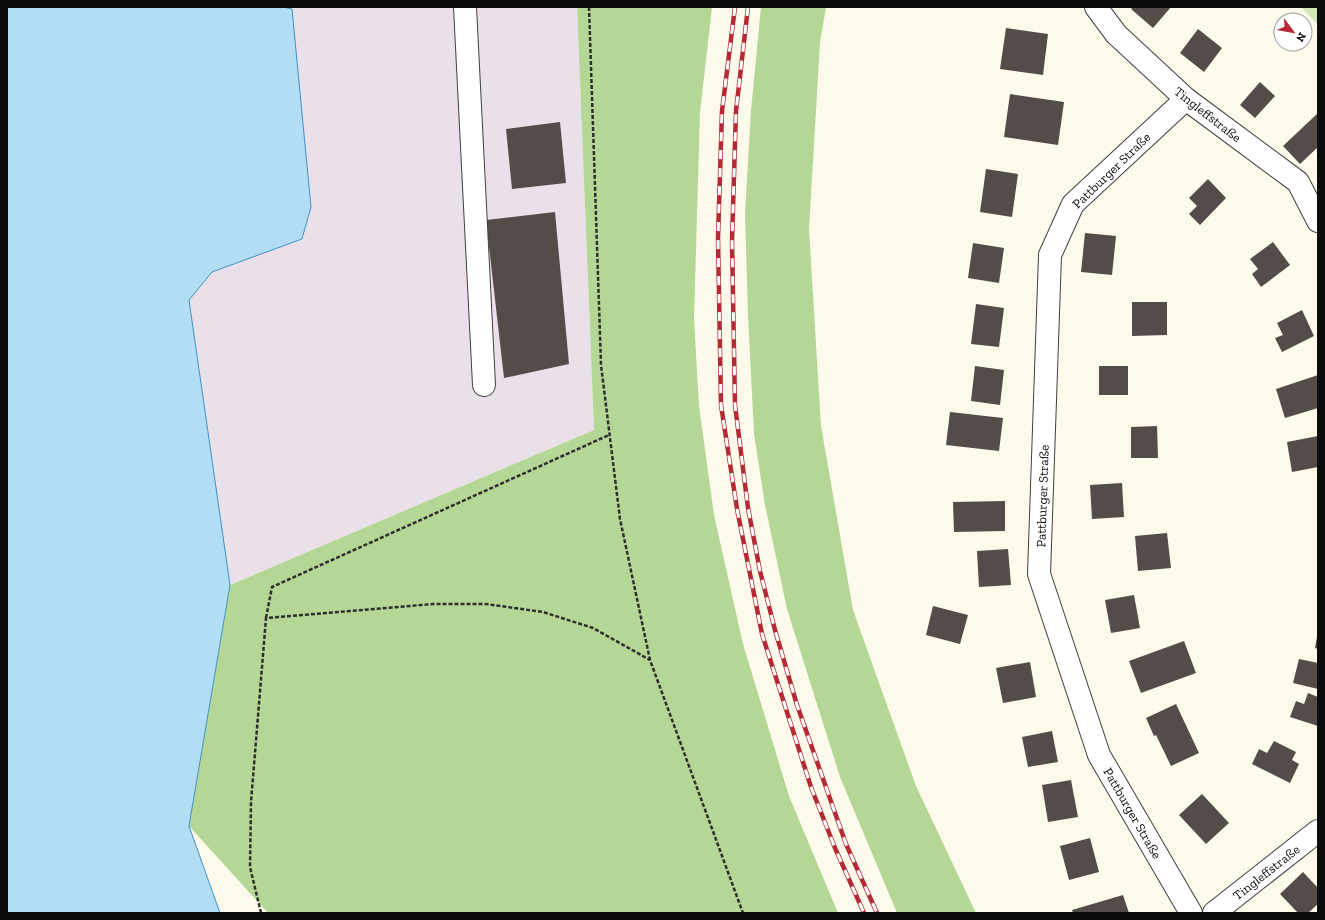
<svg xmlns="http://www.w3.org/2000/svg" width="1325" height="920" viewBox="0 0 1325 920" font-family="'Zilla Slab',serif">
	<rect width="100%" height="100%" fill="#fefaeb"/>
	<polygon fill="#e9e0ea" points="283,7 577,7 594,430 230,585 189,300 212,272 303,238 311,207 292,10"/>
	<polygon fill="#d1e7b6" points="1301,7 1318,7 1318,25"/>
	<g fill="#b5d796">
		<polygon points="577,7 712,7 700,112 694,319 699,406 714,515 743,644 789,796 838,913 268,913 189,826 230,585 594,430"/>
		<polygon points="761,7 826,7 820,43 809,229 821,426 853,610 916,786 976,913 897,913 840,777 787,609 765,505 754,434 748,316 745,214 751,110"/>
	</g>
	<polygon fill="#b2ddf4" stroke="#3b94c8" points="7,7 283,7 292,9 311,207 302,239 212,272 189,300 230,585 189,826 220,913 7,913"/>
	<g fill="#544c48">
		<polygon points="1133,7 1171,7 1153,28 1131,9"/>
		<polygon points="1006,28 1048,34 1043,75 1000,69"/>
		<polygon points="1198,29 1222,48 1204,72 1180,53"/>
		<polygon points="1260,82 1275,96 1255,118 1240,105"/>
		<polygon points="1010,94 1064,102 1058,145 1004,137"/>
		<polygon points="1318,113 1318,147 1300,164 1283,146"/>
		<polygon points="560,122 566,183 512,189 506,129"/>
		<polygon points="986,169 1018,174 1012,217 980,212"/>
		<polygon points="1208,179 1226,198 1200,225 1189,214 1197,206 1189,198"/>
		<polygon points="555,212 569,364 504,378 486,220"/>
		<polygon points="1085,233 1116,236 1112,275 1081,272"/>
		<polygon points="1273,242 1290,265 1261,287 1252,274 1258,269 1250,259"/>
		<polygon points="973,243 1004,248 999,283 968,278"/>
		<polygon points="1132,302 1167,302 1167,335 1132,336"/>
		<polygon points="976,304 1004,308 999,347 971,344"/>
		<polygon points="1302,310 1314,336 1282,352 1275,338 1283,335 1277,323"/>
		<polygon points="975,366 1004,370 1000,405 971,401"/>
		<rect x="1099" y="366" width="29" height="29"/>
		<polygon points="1318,375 1318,408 1285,418 1276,389"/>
		<polygon points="950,412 1003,418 999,451 946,445"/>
		<polygon points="1157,426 1158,458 1131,458 1131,427"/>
		<polygon points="1318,436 1318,467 1292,472 1287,442"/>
		<polygon points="1122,483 1124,517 1092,519 1090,485"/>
		<polygon points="1005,501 1005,531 954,532 953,502"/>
		<polygon points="1167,533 1171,568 1138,571 1135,536"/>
		<polygon points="1008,549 1011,585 979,587 977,551"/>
		<polygon points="1134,595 1140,628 1111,633 1105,600"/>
		<polygon points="933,606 968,615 960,644 926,635"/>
		<polygon points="1317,637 1318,637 1318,649 1315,648"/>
		<polygon points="1184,641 1196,673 1141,693 1129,661"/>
		<polygon points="1299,659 1318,663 1318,689 1293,683"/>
		<polygon points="1030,662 1036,697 1003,703 996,668"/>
		<polygon points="1308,693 1318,697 1318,726 1290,717 1296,701 1304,704"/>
		<polygon points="1176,704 1199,753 1171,766 1156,735 1154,736 1146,718"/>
		<polygon points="1052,731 1058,762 1028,767 1022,737"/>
		<polygon points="1274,741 1296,752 1292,760 1299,764 1290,783 1252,764 1259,749 1267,753"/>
		<polygon points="1071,780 1078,817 1048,822 1042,785"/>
		<polygon points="1202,794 1229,823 1206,844 1179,815"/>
		<polygon points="1090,838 1099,872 1069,880 1060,846"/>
		<polygon points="1303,872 1318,888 1318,904 1308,913 1298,913 1280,894"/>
		<polygon points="1123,895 1129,913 1073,913 1072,910"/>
	</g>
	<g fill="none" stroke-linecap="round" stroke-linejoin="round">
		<g stroke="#3f3f3f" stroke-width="24">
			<g id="minor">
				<polyline points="465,7 484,385"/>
				<polyline points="1096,7 1116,34 1186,99 1298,182 1318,221"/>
				<polyline points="1186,99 1073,204 1050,255 1039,574 1099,755 1191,913"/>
				<polyline points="1214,913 1318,831"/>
			</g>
		</g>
		<g stroke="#2e2e2e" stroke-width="2.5" stroke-dasharray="4 2" stroke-linecap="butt">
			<polyline points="589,7 601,365 620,519 650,660 743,913"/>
			<polyline points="266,618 272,587 609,435"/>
			<polyline points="261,913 250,867 251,802 266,618 433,604 486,604 543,612 593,628 650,660"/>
		</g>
		<use href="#minor" stroke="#fff" stroke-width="22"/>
		<g stroke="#b62934" stroke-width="4.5">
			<g id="rail">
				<polyline points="735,7 722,111 718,238 721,405 737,509 762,634 811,787 835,848 864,913"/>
				<polyline points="748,7 736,111 732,241 735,405 748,508 760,571 775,630 797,705 846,844 877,913"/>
			</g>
		</g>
		<use href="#rail" stroke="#fff" stroke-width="3" stroke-dasharray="9" stroke-linecap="butt"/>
	</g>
	<g text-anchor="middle" stroke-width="4" stroke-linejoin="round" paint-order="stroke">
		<g font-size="13" fill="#0c0c0c" stroke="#fff">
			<text transform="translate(1208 114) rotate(38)" y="5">Tingleffstraße</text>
			<text transform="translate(1111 170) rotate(-44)" y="5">Pattburger Straße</text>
			<text transform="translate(1042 496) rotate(-88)" y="5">Pattburger Straße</text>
			<text transform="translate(1133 813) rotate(60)" y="5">Pattburger Straße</text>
			<text transform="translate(1266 872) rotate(-38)" y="5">Tingleffstraße</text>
		</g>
	</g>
	<rect width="1325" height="920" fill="none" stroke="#0c0c0c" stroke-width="16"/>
	<g transform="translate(1293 32) rotate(122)"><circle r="19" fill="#ffffff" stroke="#9e9e9e"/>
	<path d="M0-3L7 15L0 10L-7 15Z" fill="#b62934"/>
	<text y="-6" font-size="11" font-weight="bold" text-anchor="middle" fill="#0c0c0c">N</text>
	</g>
</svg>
